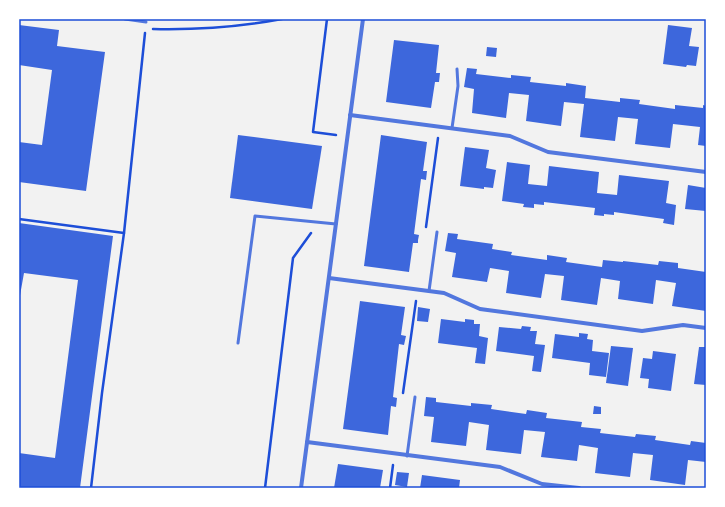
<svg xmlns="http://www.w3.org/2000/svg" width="725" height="507" viewBox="0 0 725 507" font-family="'Archivo Narrow',sans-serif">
	<rect width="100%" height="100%" fill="#f2f2f2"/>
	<g fill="#3d67dc">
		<polygon points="19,25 59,30 57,46 105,52 86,191 19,182 19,142 42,145 52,70 19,65"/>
		<polygon points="668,25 692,28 689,46 699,47 696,66 687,65 686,67 663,64"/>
		<polygon points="394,40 439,45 436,73 440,73 439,82 435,82 431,108 386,102"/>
		<polygon points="487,47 497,48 496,57 486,56"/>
		<polygon points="467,68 477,69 476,74 511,78 511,75 531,77 530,82 566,86 566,83 586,86 585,98 620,102 620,98 640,100 639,104 675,109 675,105 703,108 703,105 706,106 706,146 698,145 700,127 673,124 670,148 635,144 638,119 618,117 615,141 580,137 584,104 564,102 561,126 526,121 529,95 509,93 506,118 472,113 474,89 464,87"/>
		<polygon points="238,135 322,146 312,209 230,198"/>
		<polygon points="381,135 427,142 423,171 427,171 426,180 421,179 414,234 419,235 418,240 418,243 413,243 409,272 364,266"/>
		<polygon points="465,147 489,150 486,168 496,170 493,188 484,187 484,189 460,186"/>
		<polygon points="507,162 530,165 528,184 547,186 549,166 599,172 597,193 617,195 619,175 669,181 666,203 676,205 674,225 663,223 664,219 614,212 614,215 604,214 604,216 594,215 595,208 544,202 544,205 534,204 534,208 523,207 524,204 502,201"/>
		<polygon points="688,185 706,188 706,211 685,209"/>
		<polygon points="19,223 113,236 80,488 19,488 19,453 55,458 78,280 24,273 19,301"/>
		<polygon points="448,233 458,234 457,239 493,244 492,249 512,252 511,255 547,260 547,255 567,258 566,262 602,267 603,260 623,262 623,261 658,265 659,261 678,263 678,268 706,272 706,311 672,306 676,283 656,280 653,304 618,299 620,281 601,278 597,305 561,300 564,276 545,274 541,298 506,293 509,271 490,268 487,282 452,277 456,253 445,251"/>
		<polygon points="360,301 405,307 401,335 406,336 404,345 399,344 393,397 397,398 396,407 391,406 388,435 343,429"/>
		<polygon points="418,307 430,309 428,322 417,321"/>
		<polygon points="441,319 465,322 465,319 474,320 474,324 480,324 479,336 488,338 485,364 475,363 477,348 438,343"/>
		<polygon points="522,326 531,327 530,331 537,331 535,344 545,345 541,372 532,371 534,356 496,351 499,327 521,329"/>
		<polygon points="579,333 588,334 587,339 593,340 592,351 609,353 606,377 589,375 590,363 552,358 555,334 579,337"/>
		<polygon points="611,346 633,348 628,386 606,383"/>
		<polygon points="699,347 706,347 706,385 694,384"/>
		<polygon points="653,351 676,354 671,391 648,388 649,379 640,378 643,358 652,359"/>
		<polygon points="426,397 436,398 436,402 471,406 471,403 492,405 491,409 526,414 527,410 547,413 546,418 582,422 581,427 601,429 600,433 635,437 636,434 656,436 655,440 690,445 691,441 706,443 706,462 688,460 685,485 650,480 653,455 633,453 630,477 595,473 598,448 579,445 577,461 541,457 545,432 524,430 521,454 486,450 489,425 469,422 466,446 431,442 434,417 424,416"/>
		<polygon points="594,406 601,407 601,414 593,414"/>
		<polygon points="338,464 383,470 380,488 334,488"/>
		<polygon points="397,472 409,473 407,487 395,485"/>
		<polygon points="422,475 460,480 459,488 420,488"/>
	</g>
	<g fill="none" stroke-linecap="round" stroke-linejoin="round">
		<g stroke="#1d4ed8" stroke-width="2.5">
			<polyline points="327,19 313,132 336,135"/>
			<path d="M153 29C197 30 239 27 282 19"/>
			<polyline points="19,219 124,233"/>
			<polyline points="426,227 438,138"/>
			<polyline points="403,393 416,301"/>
			<polyline points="91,488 102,393 124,233 145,33"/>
			<polyline points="265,488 293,258 311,233"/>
			<polyline points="390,488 393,465"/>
		</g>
		<g stroke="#5277de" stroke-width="3">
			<polyline points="125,19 146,22"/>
			<polyline points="452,128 458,86 457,69"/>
			<polyline points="429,291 437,232"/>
			<polyline points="238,343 255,216 336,224"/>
			<polyline points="407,456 415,397"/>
		</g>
		<g stroke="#5277de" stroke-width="4">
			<polyline points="350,115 510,136 548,152 706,172"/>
			<polyline points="329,278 444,293 480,309 642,331 683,325 706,328"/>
			<polyline points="307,442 500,467 542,484 579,488"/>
			<polyline points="301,488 363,19"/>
		</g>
	</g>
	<rect width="725" height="507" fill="none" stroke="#ffffff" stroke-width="40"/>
	<rect x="20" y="20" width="685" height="467" fill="none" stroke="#1d4ed8" stroke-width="1.5"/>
</svg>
